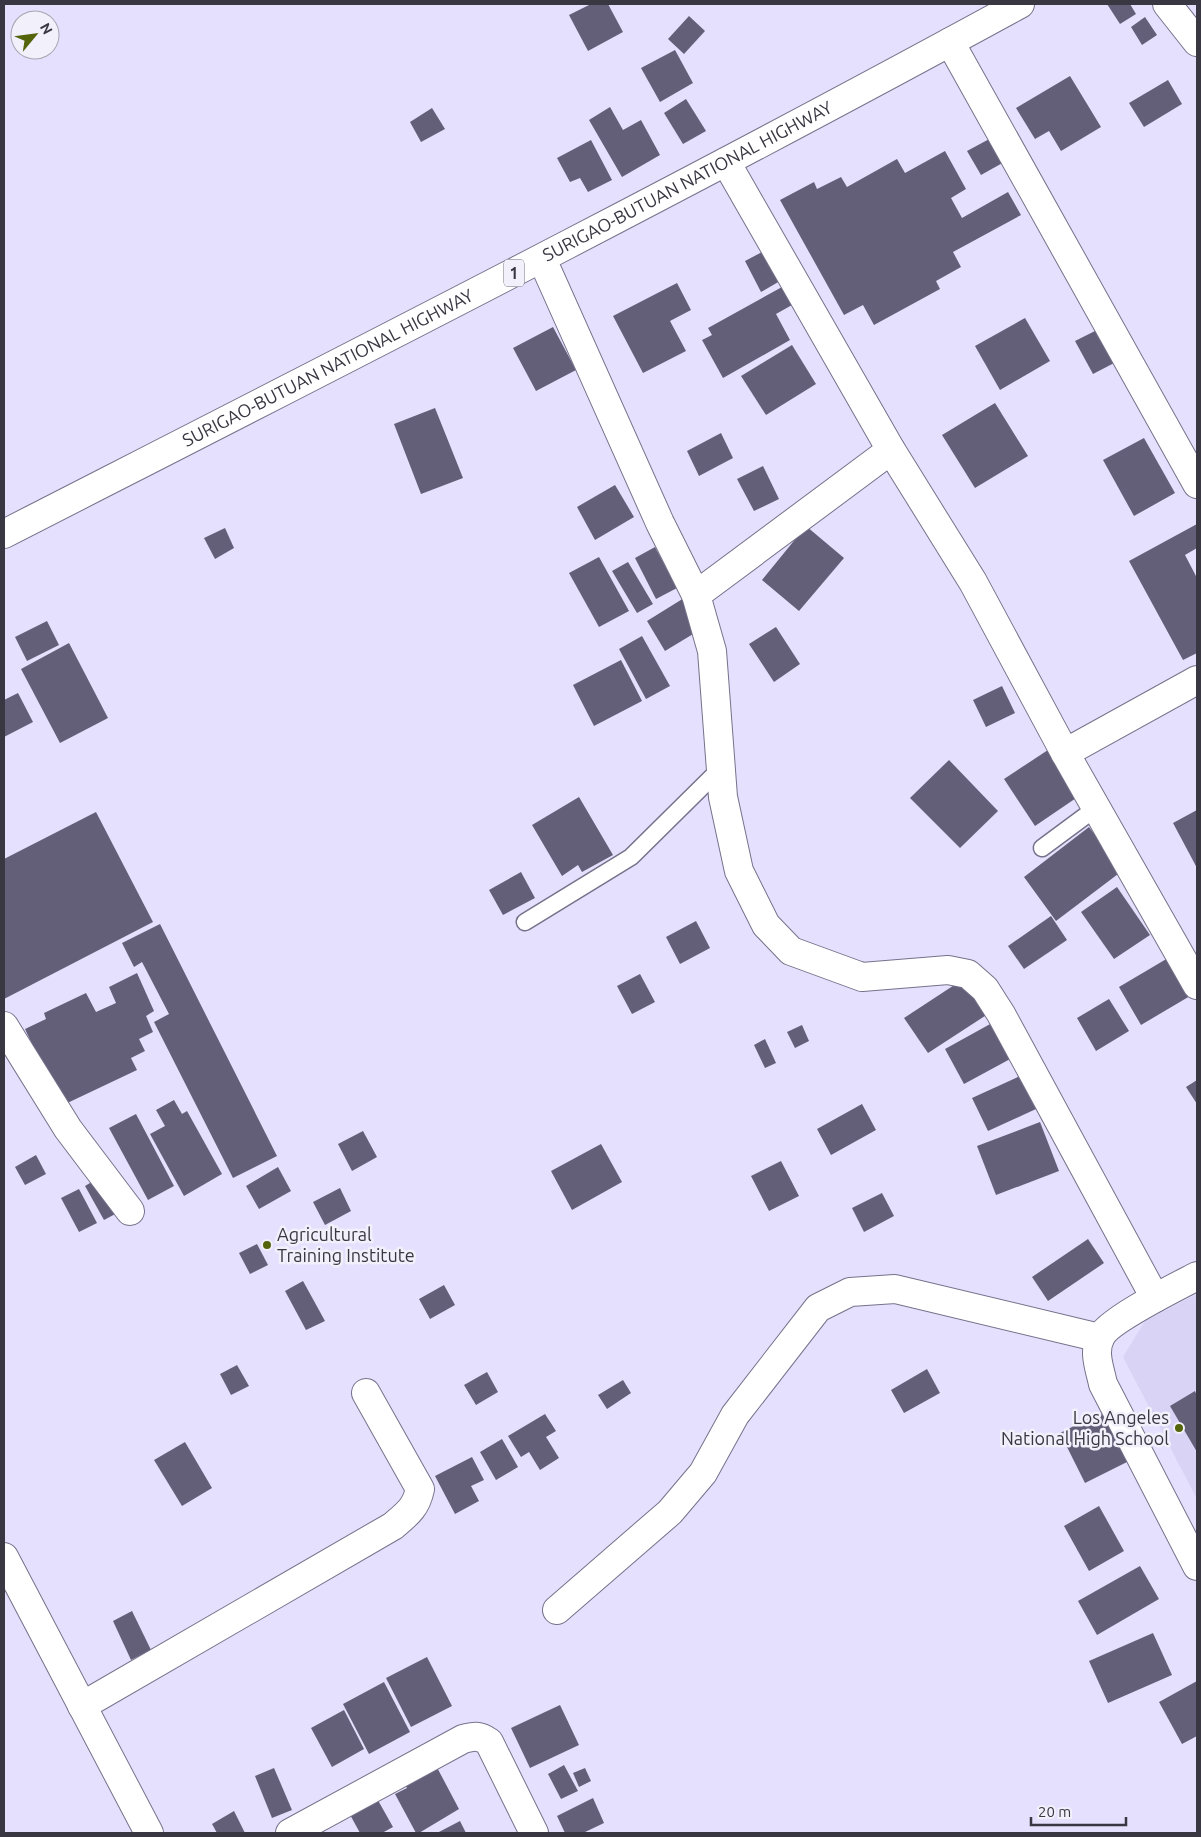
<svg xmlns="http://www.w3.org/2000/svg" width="1201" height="1837" viewBox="0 0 1201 1837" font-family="Ubuntu,sans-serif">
	<rect width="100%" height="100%" fill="#e5e0fd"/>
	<polygon fill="#d9d3f5" points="1197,1294 1197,1499 1123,1357 1145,1321"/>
	<g fill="#635f78">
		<polygon points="591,4 608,4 623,32 588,51 569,15"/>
		<polygon points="1107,4 1130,4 1136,14 1120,24"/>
		<polygon points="689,16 705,31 684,54 668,39"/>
		<polygon points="1145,17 1157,35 1142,45 1131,27"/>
		<polygon points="675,50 693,83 660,102 641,68"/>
		<polygon points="1070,76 1101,127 1061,151 1049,131 1035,139 1016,108"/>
		<polygon points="1168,80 1182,104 1144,127 1129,103"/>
		<polygon points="686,99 706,131 683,144 664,113"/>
		<polygon points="610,107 623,130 641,120 660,155 622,177 589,120"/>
		<polygon points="432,108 445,129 421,142 410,122"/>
		<polygon points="993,137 1006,161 981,175 967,151"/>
		<polygon points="591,140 612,180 588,192 580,178 570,182 557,158"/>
		<polygon points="945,151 966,189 951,198 962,218 1008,192 1021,215 953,252 961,267 936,281 940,289 874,325 863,305 844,315 780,200 814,182 817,189 841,177 847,187 897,159 905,173"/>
		<polygon points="764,251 780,281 761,292 745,261"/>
		<polygon points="677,283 691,310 670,321 686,351 643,373 613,316"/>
		<polygon points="782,287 792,305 776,314 790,340 723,378 702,340 712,335 708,328"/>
		<polygon points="1025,318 1050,361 1000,390 975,346"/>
		<polygon points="553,327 576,370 536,391 513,348"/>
		<polygon points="1099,329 1116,362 1093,374 1075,341"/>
		<polygon points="792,345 816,384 766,415 741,376"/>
		<polygon points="995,403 1028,456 975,488 942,435"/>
		<polygon points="435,408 463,478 421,494 394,424"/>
		<polygon points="721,433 733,458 699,476 687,451"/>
		<polygon points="1144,438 1175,493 1134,516 1103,460"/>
		<polygon points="763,466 779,499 754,511 737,479"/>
		<polygon points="615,485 634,517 595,540 577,507"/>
		<polygon points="1197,524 1197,548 1185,555 1197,578 1197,653 1183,660 1129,561"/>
		<polygon points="806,526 844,558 799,611 762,580"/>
		<polygon points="225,528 234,548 215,559 204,538"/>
		<polygon points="655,547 677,588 656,599 635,558"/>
		<polygon points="599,557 629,611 599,627 569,573"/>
		<polygon points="628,562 653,604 637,613 612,571"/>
		<polygon points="684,598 703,628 665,651 647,621"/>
		<polygon points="47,621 59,645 27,661 15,637"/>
		<polygon points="776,627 800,664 774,682 749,644"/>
		<polygon points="642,636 670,686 646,699 619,649"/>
		<polygon points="69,643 108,718 60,743 21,669"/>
		<polygon points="621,660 642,701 594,726 573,685"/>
		<polygon points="1002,686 1015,713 986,727 973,700"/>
		<polygon points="18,693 33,722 4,737 4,700"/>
		<polygon points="1054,746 1085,792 1035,826 1004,779"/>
		<polygon points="949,760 998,811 960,848 910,798"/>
		<polygon points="579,797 613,855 582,872 578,865 562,876 532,825"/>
		<polygon points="1197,810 1197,868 1173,823"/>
		<polygon points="96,812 153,922 4,999 4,859"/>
		<polygon points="1089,827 1122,871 1056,921 1024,877"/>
		<polygon points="521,872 535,898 503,915 489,890"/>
		<polygon points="1117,887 1150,935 1114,959 1081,912"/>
		<polygon points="1051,916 1067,940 1024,969 1008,946"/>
		<polygon points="696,921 710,948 680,964 666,937"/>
		<polygon points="160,924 277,1156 233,1178 154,1022 169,1014 142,962 134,967 122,943"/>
		<polygon points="1168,958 1190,996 1141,1025 1119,987"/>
		<polygon points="137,973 154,1011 146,1016 153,1032 139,1039 145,1051 131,1058 137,1070 61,1106 25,1029 46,1019 44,1013 86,993 96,1012 116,1003 109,987"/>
		<polygon points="640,974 655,1002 632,1014 617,986"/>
		<polygon points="968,976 991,1012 928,1053 904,1018"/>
		<polygon points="1109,999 1129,1031 1096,1051 1077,1018"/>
		<polygon points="992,1023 1012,1058 964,1084 945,1049"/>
		<polygon points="802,1025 809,1041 795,1048 787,1032"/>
		<polygon points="765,1039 776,1063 765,1068 754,1045"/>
		<polygon points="1020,1076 1036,1109 988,1131 972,1098"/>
		<polygon points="1197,1080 1197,1104 1186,1087"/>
		<polygon points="174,1100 182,1114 187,1111 222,1174 184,1196 150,1134 165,1126 156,1110"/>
		<polygon points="862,1104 876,1130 831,1155 817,1129"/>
		<polygon points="136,1114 174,1186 148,1200 109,1128"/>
		<polygon points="1040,1122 1059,1171 996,1195 977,1146"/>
		<polygon points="363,1131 377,1157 352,1171 338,1144"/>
		<polygon points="601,1144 622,1182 572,1210 551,1171"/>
		<polygon points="36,1155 46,1174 25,1185 15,1167"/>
		<polygon points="781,1161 799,1196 769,1211 751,1176"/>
		<polygon points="278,1167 291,1191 259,1209 246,1186"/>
		<polygon points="100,1177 119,1212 104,1220 85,1186"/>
		<polygon points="340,1188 351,1211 325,1225 313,1202"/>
		<polygon points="79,1189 97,1223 79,1232 61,1198"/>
		<polygon points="882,1193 894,1216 864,1232 852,1208"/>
		<polygon points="1088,1239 1104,1263 1048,1301 1032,1277"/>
		<polygon points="257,1244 268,1265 250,1274 239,1253"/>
		<polygon points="303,1281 325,1321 306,1330 285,1291"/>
		<polygon points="444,1285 455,1305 430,1319 419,1299"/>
		<polygon points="237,1365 249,1386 231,1395 220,1374"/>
		<polygon points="927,1369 940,1393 904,1413 891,1390"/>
		<polygon points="487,1372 498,1392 476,1405 464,1385"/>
		<polygon points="623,1380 631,1393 607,1409 598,1395"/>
		<polygon points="1195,1391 1197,1396 1197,1452 1170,1406"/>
		<polygon points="1104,1411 1129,1461 1085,1483 1060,1433"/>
		<polygon points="545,1414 556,1431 546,1437 559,1458 540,1470 529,1452 521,1457 508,1436"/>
		<polygon points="502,1439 518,1467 496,1480 480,1452"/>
		<polygon points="185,1442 212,1488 182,1506 154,1460"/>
		<polygon points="472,1457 484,1480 471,1486 479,1501 455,1514 435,1476"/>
		<polygon points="1099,1506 1124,1551 1089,1571 1064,1526"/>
		<polygon points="1140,1566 1159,1599 1097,1635 1078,1601"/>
		<polygon points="132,1611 151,1650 131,1660 113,1621"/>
		<polygon points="1153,1633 1172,1675 1108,1703 1089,1661"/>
		<polygon points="427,1657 452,1706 411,1727 386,1678"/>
		<polygon points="1197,1681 1197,1736 1182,1744 1159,1702"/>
		<polygon points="384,1682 410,1732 369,1754 343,1704"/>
		<polygon points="560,1705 579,1745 530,1768 511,1728"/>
		<polygon points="344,1710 364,1749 332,1767 311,1728"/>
		<polygon points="432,1758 459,1809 419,1833 416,1833 395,1794 407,1788 400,1774"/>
		<polygon points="564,1765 578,1791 561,1799 548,1774"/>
		<polygon points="274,1768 292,1810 272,1818 255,1776"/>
		<polygon points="585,1768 591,1781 579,1787 573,1773"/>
		<polygon points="375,1795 393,1827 382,1833 360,1833 348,1811"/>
		<polygon points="593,1798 604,1823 583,1833 565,1833 557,1816"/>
		<polygon points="234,1811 245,1833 217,1833 212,1824"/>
		<polygon points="460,1821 466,1833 437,1833"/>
	</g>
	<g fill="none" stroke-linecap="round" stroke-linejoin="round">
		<g stroke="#76728b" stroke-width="19">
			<g id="service">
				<polyline points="1042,848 1096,808"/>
				<polyline points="525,922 631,857 721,768"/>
			</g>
		</g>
		<g stroke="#76728b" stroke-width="30">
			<g id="minor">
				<polyline points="1167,4 1197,42"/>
				<polyline points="950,42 1197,484"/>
				<polyline points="726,162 891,450 973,582 1065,753 1197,985"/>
				<polyline points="542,259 660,523 696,595 712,651 723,797 739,871 766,925 791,951 862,977 948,970 968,974 985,989 1001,1014 1155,1298"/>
				<polyline points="696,595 891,450"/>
				<polyline points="1065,753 1197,680"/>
				<polyline points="4,1026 68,1129 130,1211"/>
				<path d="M1197 1276C1178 1286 1107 1321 1100 1338 1093 1353 1100 1369 1103 1384L1197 1566"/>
				<polyline points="4,1557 149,1833"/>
				<polyline points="557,1610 670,1512 703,1473 735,1415 818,1308 850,1292 895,1289 1100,1338"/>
				<path d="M82 1706 393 1526C407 1514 416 1508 420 1489L366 1393"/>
				<path d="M290 1833 463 1739C474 1736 479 1735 489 1742L534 1833"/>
			</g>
		</g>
		<g stroke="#76728b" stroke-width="30">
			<g id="trunk">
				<path id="s1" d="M4 534C344 360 685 187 1020 4"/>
			</g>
		</g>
		<use href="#service" stroke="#fff" stroke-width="16"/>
		<use href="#minor" stroke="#fff" stroke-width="28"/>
		<use href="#trunk" stroke="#fff" stroke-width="28"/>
	</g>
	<g fill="#54640a" stroke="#f2f0fb" stroke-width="2">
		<circle cx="267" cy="1245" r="5"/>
		<circle cx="1179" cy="1428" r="5"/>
	</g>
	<g text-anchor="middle" stroke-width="5" stroke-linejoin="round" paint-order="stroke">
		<rect fill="#f2f0fb" stroke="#706e7a" stroke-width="1" x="504" y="259.5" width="20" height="27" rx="4"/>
		<g font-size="16" font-weight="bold" fill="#393742">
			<text x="514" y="279">1</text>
		</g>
		<g font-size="18" fill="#393742" stroke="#f2f0fb">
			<text dy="6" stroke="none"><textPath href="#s1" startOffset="769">SURIGAO-BUTUAN NATIONAL HIGHWAY</textPath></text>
			<text dy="6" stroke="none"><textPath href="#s1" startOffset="364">SURIGAO-BUTUAN NATIONAL HIGHWAY</textPath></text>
		</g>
		<g font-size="18" fill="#393742" stroke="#f2f0fb" text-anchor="start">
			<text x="277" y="1241">Agricultural<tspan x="277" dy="21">Training Institute</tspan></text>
			<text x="1169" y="1424" text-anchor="end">Los Angeles<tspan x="1169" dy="21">National High School</tspan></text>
		</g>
	</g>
	<rect width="1201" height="1837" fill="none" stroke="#393742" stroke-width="10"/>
	<g transform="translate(35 35) rotate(61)"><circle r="24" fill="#f2f0fb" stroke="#a8a6b1"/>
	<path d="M0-4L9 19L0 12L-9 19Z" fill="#54640a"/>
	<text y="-8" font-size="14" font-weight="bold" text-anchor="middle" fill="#393742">N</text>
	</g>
	<path d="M1031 1817v8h95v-8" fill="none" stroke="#393742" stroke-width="2.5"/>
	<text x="1038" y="1817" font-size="15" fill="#393742" stroke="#f2f0fb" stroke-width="4" paint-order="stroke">20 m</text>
</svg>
